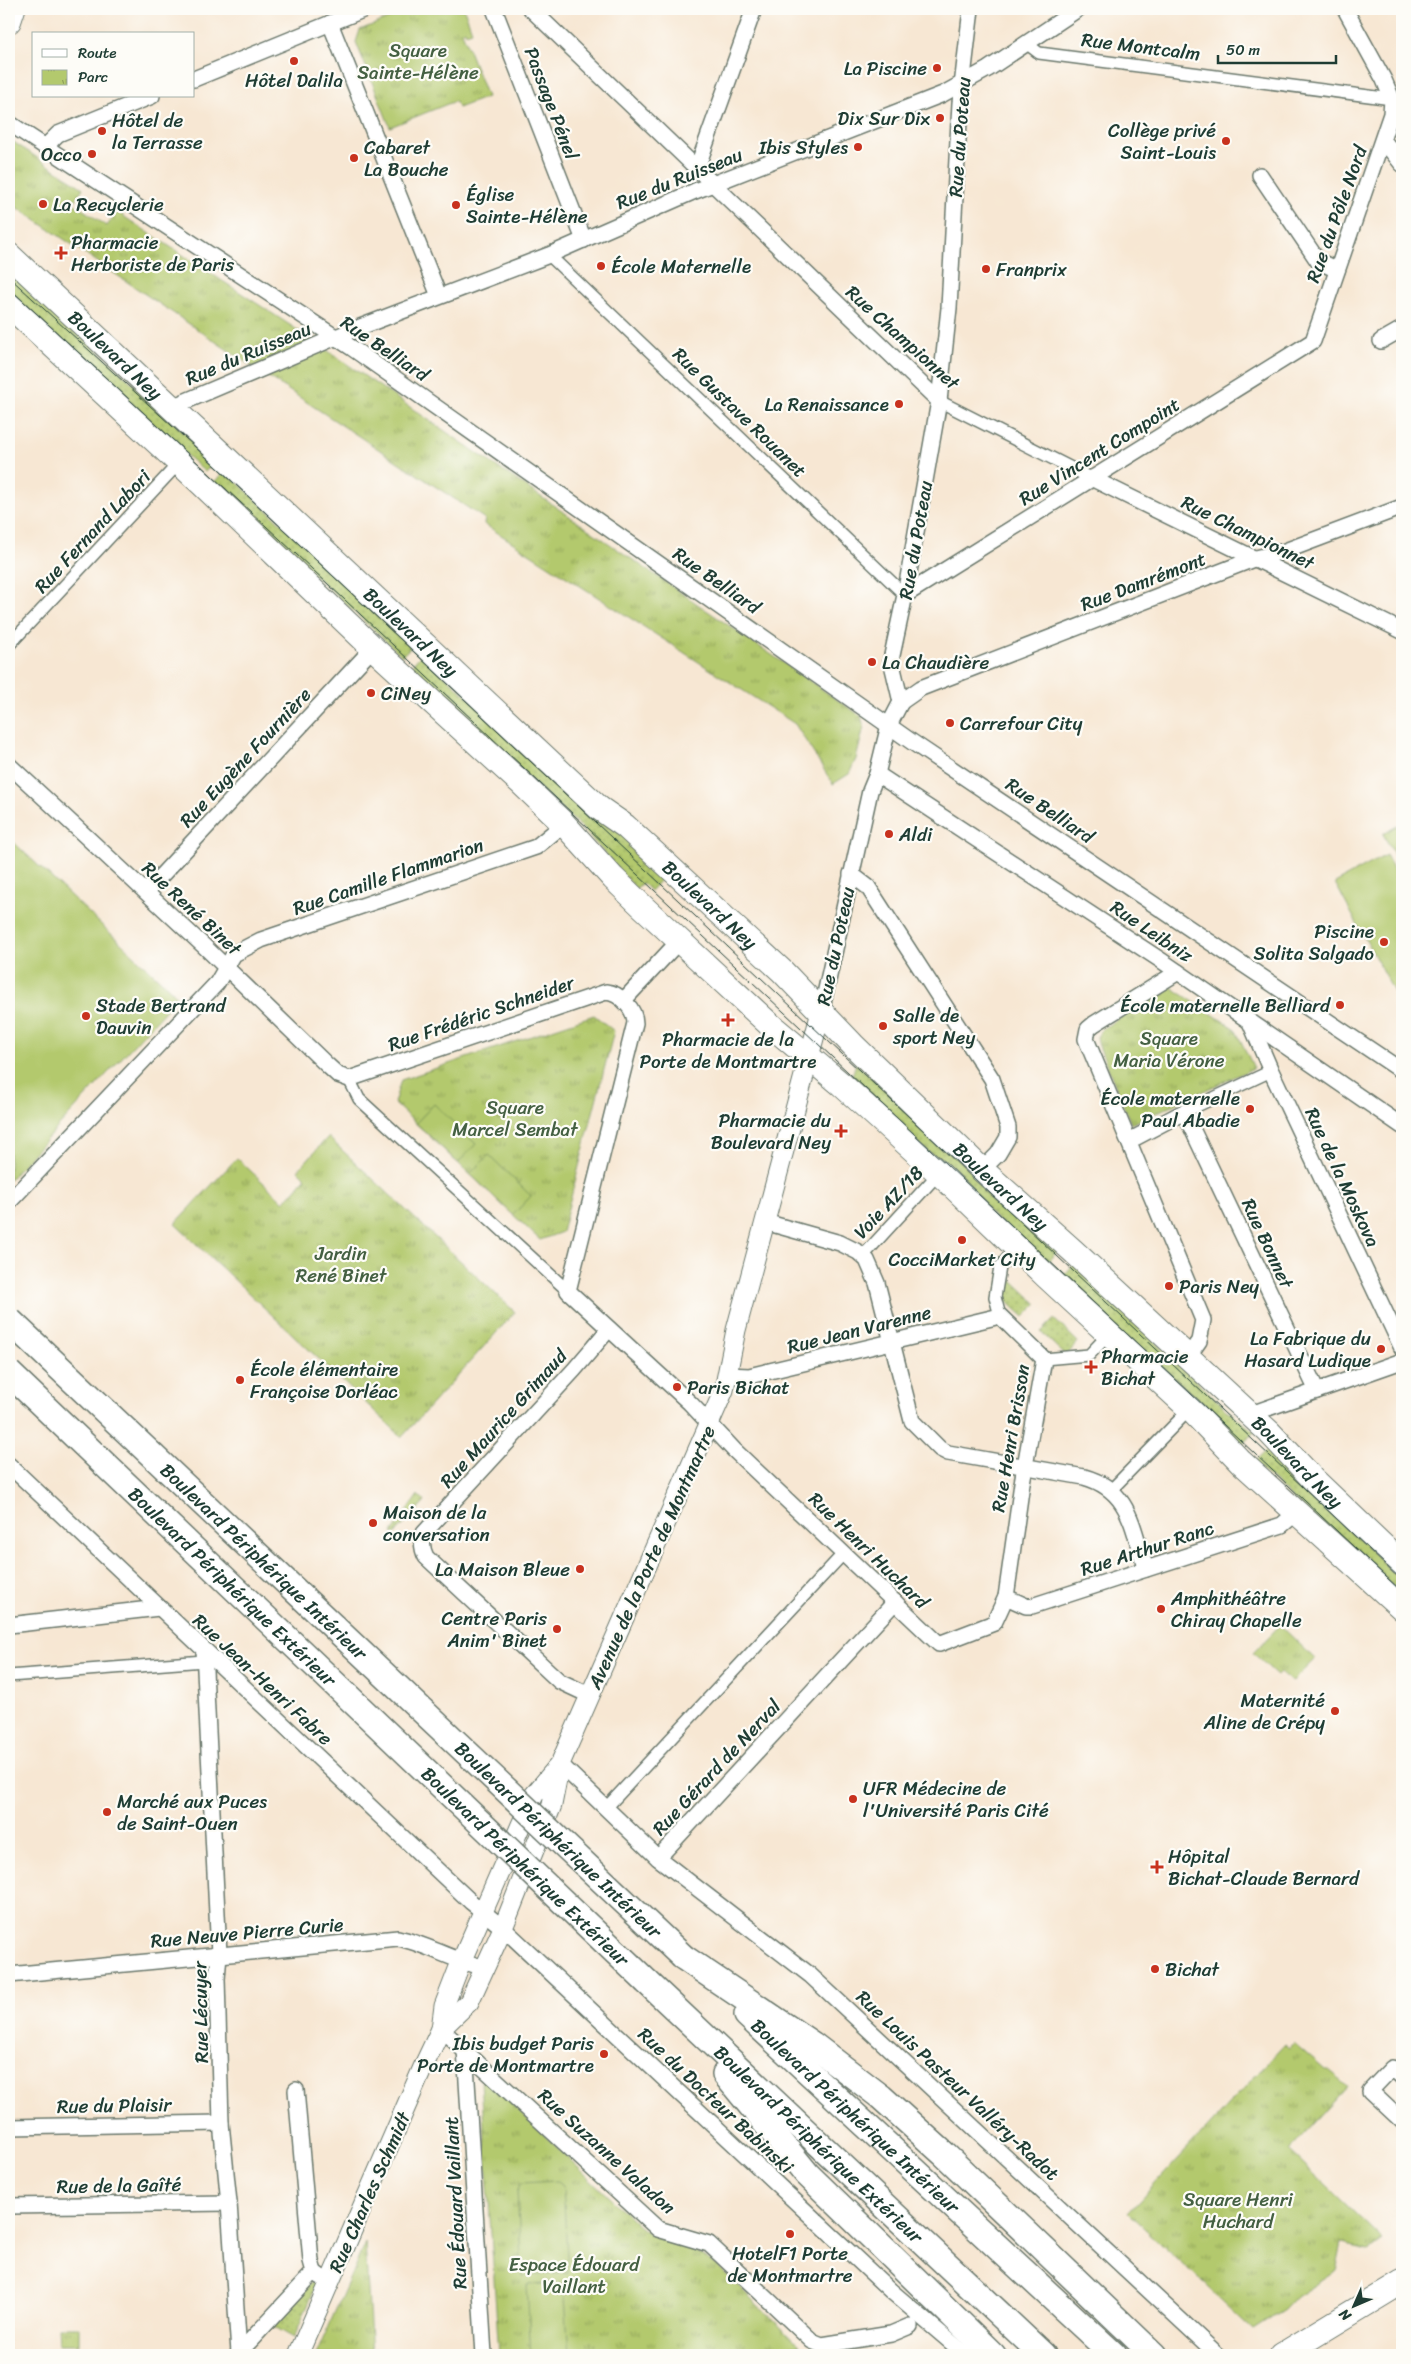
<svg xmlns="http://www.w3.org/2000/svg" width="1411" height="2364" viewBox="0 0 1411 2364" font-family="Sriracha,sans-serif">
	<defs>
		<pattern id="grass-dots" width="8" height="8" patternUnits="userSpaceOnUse" patternTransform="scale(1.25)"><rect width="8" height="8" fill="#b3c96d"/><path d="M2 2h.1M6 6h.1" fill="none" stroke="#91a45a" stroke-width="1.8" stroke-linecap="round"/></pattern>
		<pattern id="park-tufts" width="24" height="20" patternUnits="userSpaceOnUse" patternTransform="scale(1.25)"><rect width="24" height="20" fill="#b3c96d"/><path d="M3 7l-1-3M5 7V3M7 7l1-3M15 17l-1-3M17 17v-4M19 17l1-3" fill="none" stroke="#91a45a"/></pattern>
	</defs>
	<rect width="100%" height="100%" fill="#fdfcf7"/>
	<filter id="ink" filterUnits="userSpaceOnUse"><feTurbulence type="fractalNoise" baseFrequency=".02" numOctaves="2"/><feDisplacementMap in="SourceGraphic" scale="10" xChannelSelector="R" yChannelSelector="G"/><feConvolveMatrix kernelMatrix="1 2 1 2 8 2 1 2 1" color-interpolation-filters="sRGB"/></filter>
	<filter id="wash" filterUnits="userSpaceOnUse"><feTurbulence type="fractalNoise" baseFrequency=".0096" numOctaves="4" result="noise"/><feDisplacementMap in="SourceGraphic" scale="20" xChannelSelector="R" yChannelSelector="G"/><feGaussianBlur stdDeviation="1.12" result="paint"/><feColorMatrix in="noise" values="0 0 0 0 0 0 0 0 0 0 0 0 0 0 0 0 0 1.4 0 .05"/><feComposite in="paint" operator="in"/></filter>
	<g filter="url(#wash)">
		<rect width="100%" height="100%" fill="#f7e7d3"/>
		<g fill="url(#grass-dots)" stroke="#698350">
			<polygon points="9,266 215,462 205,472 9,295"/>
			<polygon points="225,471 412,646 402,656 214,482"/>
			<polygon points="421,655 658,865 652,871 661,879 650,891 642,883 636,889 582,828 411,666"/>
			<polygon points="856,1063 1060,1249 1044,1265 851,1079"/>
			<polygon points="1074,1264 1227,1410 1255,1432 1239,1449 1060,1280"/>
			<polygon points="1012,1280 1037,1304 1024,1317 999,1294"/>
			<polygon points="1054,1319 1078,1342 1066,1356 1041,1332"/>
			<polygon points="1271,1446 1402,1574 1402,1599 1254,1463"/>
			<polygon points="418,1495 425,1502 394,1535 392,1533"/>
			<polygon points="313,2281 316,2285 294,2338 273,2326"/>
		</g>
		<g fill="url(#park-tufts)" stroke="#698350">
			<polygon points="401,9 464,9 472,31 466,33 465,30 462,32 487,97 458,108 455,101 390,127 356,42 360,30 392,17"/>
			<polygon points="9,139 83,188 73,203 107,226 117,212 293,327 861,716 864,727 856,759 849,774 833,784 795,724 484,524 485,519 244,361 9,202"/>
			<polygon points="1171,987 1235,1029 1254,1068 1131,1124 1099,1046 1097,1037 1102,1029"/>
			<polygon points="594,1015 614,1031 562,1232 540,1240 394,1103 401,1080"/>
			<polygon points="328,1137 515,1312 402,1437 175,1224 237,1158 284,1202 306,1178 298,1170"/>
			<polygon points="1280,1625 1315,1659 1292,1682 1280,1672 1277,1675 1253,1653"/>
			<polygon points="1294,2043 1325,2070 1328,2070 1348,2086 1289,2150 1383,2240 1369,2250 1342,2244 1336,2271 1296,2297 1284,2310 1253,2330 1128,2213 1285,2044 1290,2048"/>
			<path d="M487 2080 639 2226C659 2242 668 2240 689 2249 700 2254 710 2260 719 2267L800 2346 716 2355H499L481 2081Z"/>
			<polygon points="365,2243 372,2355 316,2355"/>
			<polygon points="58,2327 79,2327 79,2344 59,2344"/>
		</g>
		<g fill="#b3c96d" stroke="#698350">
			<polygon points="1402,823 1402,869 1383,834"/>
			<polygon points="9,838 172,991 177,998 9,1180"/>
			<polygon points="1386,855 1402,885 1402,1007 1335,883"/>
			<polygon points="434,1104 476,1144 458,1163 416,1123"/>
			<polygon points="489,1155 531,1196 513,1215 470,1174"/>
			<polygon points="558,2181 563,2185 568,2273 522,2276 517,2191 521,2183"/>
			<polygon points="564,2283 569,2355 531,2355 527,2285"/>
		</g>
	</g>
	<g filter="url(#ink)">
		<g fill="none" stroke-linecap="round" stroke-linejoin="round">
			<g stroke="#6b786c" stroke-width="14">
				<g id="pedestrian">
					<polyline points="1026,43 1039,53 1392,99"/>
					<polyline points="549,255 905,595"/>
					<polyline points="939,401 1091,478"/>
					<polyline points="9,645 179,463"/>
					<polyline points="349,1079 359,1099 568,1291"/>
					<polyline points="1184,1112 1271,1071"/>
					<polyline points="863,1256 939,1173"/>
					<polyline points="1000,1316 995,1297 1000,1267 1017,1247"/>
					<polyline points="1044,1359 1089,1355 1109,1334"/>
					<polyline points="1112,1489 1190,1409"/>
					<polyline points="9,1676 204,1661"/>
					<polyline points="606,1808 844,1553"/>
				</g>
			</g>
			<g stroke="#6b786c" stroke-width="18">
				<g id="minor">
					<polyline points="494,9 584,240"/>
					<polyline points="531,9 939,401"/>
					<polyline points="330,23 439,296"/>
					<polyline points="194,79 365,9"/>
					<polyline points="9,123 352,348 912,742 1402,1071"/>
					<polyline points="1383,140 1402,164"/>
					<polyline points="45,147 58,134 152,96"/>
					<polyline points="697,168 754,9"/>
					<polyline points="1260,175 1318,261 1337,270"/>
					<polyline points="1381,341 1402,329"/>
					<polyline points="172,407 355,329 549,255 695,191 943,94 988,69 1078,9"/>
					<polyline points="1091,478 1402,631"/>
					<polyline points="905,595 1313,341 1391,114 1392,99 1384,80 1345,9"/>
					<polyline points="901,702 921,688 1256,558 1285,551 1402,507"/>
					<path d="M9 765 206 948 326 1064 338 1075 349 1079 606 992C620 993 635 1009 635 1023L568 1291 690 1403 734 1450 939 1644 994 1623 1006 1597 1022 1483 1044 1359 1000 1316 749 1376 727 1375"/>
					<polyline points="877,774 1162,961 1402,1126"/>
					<polyline points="851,874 868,887 992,1079 1008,1127 1008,1137 998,1154 982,1170"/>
					<polyline points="146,892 373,648"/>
					<polyline points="1178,972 1094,1024 1088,1029 1086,1039 1203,1320 1199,1341 1187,1358"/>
					<polyline points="624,1000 679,941"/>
					<polyline points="821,1012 870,791 877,774 889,725 901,702 891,660 905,595 939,401 949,308 960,103 971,9"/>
					<polyline points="1250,1022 1271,1071 1402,1348"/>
					<polyline points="1129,1141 1184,1112 1317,1391"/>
					<polyline points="9,1202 217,983 234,954 261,940 536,847 564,824"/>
					<path d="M765 1222 840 1243 858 1252 867 1260 877 1283 912 1421 940 1449 948 1453 1084 1477C1131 1490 1132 1528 1146 1569"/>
					<polyline points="1248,1415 1402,1361"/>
					<polyline points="9,1465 471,1902 503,1928 891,2291 966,2355"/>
					<polyline points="1006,1597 1026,1606 1032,1606 1282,1525 1297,1512"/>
					<polyline points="9,1625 159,1608"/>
					<polyline points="204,1650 219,1954 217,1979 221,2123 229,2203 239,2353"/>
					<path d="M589 1695 559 1681 426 1557C422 1549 421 1542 424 1533L574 1370 609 1329"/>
					<polyline points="560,1764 658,1858 810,1975 1218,2355"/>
					<polyline points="658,1858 895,1602"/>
					<path d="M9 1975 398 1938C428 1944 454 1962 484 1967"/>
					<polyline points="441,2029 658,2229 709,2244 812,2341 822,2345 891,2334 910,2326"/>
					<polyline points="465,2049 484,2355"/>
					<polyline points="1402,2077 1392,2068 1370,2091 1402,2121"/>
					<polyline points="296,2090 311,2261 314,2272"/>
					<polyline points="9,2127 221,2123"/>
					<polyline points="9,2206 229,2203"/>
					<polyline points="237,2355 314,2272 321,2277"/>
				</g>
			</g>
			<g stroke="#6b786c" stroke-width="21">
				<g id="tertiary">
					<polyline points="441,2029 444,2006 461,1962 534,1795 559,1765"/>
					<polyline points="298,2355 424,2065 441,2029 469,2002 503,1928 552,1805 560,1764 724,1390 736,1330 821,1012"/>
				</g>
			</g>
			<g stroke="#6b786c" stroke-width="26">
				<g id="primary">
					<polyline points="9,21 13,9"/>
					<path id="s1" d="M9 255 599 808 625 826 782 971 853 1045 982 1170 1072 1250 1269 1432 1314 1480 1402 1564"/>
					<polyline points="9,305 202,484 373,648 521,783 564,824 613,878 642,906 768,1023 841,1084 939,1173 1047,1277 1190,1409 1241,1462 1402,1608"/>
					<polyline points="1282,2355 1402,2282"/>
				</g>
			</g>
			<g stroke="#6b786c" stroke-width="28">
				<g id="trunk">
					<polyline points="683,1957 812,2044 881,2097 944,2154 1154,2355"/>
					<path id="s2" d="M647 1982 1043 2355"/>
					<path id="s3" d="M747 2015 1114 2355"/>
					<polyline points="725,2074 807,2174 993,2355"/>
				</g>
			</g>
			<use href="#pedestrian" stroke="#fff" stroke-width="11"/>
			<use href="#minor" stroke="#fff" stroke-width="15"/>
			<use href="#tertiary" stroke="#fff" stroke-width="19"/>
			<use href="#primary" stroke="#fff" stroke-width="24"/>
			<use href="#trunk" stroke="#fff" stroke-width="25"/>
			<g stroke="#1f3d34" stroke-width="1">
				<polyline points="9,277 218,468 1402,1580"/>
				<polyline points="9,288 280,539 1402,1592"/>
			</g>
			<g stroke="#6b786c" stroke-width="28" stroke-linecap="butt">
				<g id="trunk-bridge">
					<path id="s4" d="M9 1320 683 1957"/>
					<path id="s5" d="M9 1373 647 1982"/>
				</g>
			</g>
			<use href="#trunk-bridge" stroke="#fff" stroke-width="25"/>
		</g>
	</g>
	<g fill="#c8321e" stroke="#fdfcf7" stroke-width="2">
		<circle cx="294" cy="61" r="5"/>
		<circle cx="937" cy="68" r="5"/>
		<circle cx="940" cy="118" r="5"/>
		<circle cx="102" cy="131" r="5"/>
		<circle cx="1226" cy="141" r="5"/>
		<circle cx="858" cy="147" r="5"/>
		<circle cx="92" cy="154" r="5"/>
		<circle cx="354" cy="158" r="5"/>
		<circle cx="43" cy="204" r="5"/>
		<circle cx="456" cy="205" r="5"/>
		<path d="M58.5 245.5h5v5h5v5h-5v5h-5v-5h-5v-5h5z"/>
		<circle cx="601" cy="266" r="5"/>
		<circle cx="986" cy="269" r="5"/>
		<circle cx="899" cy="404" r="5"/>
		<circle cx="872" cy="662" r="5"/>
		<circle cx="371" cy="693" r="5"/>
		<circle cx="950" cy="723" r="5"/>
		<circle cx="889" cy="834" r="5"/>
		<circle cx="1384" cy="942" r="5"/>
		<circle cx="1340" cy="1005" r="5"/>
		<circle cx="86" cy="1016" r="5"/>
		<path d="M725.5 1012.5h5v5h5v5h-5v5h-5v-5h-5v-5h5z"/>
		<circle cx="883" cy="1026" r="5"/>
		<circle cx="1250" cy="1109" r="5"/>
		<path d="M838.5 1123.5h5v5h5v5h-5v5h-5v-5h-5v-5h5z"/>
		<circle cx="962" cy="1240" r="5"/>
		<circle cx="1169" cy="1286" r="5"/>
		<circle cx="1381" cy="1349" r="5"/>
		<path d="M1088.5 1359.5h5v5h5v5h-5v5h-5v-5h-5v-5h5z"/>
		<circle cx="240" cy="1380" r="5"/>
		<circle cx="677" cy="1387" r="5"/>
		<circle cx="373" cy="1523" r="5"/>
		<circle cx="580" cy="1569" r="5"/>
		<circle cx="1161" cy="1609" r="5"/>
		<circle cx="557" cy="1629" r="5"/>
		<circle cx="1335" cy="1711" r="5"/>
		<circle cx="853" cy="1799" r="5"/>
		<circle cx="107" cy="1812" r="5"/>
		<path d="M1154.5 1859.5h5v5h5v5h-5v5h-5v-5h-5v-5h5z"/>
		<circle cx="1155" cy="1969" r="5"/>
		<circle cx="604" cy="2054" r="5"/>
		<circle cx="790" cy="2234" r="5"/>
	</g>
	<g text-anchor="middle" stroke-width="4.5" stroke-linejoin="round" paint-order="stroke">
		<g font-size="19" fill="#1f3d34" stroke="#fdfcf7">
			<text transform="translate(1141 46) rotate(7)" y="7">Rue Montcalm</text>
			<text transform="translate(552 103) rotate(69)" y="7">Passage Pénel</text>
			<text transform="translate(959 137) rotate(-86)" y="7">Rue du Poteau</text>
			<text transform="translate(679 178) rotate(-22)" y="7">Rue du Ruisseau</text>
			<text transform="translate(1336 214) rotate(-70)" y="7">Rue du Pôle Nord</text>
			<text transform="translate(903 337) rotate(42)" y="7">Rue Championnet</text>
			<text transform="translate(385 348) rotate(34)" y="7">Rue Belliard</text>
			<text transform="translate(248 353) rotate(-23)" y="7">Rue du Ruisseau</text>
			<text dy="7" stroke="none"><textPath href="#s1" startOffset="146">Boulevard Ney</textPath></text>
			<text transform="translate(740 412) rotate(44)" y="7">Rue Gustave Rouanet</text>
			<text transform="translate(1099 451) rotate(-32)" y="7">Rue Vincent Compoint</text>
			<text transform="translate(92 531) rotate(-47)" y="7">Rue Fernand Labori</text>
			<text transform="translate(1248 532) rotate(26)" y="7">Rue Championnet</text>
			<text transform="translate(915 540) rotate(-80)" y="7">Rue du Poteau</text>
			<text transform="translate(717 580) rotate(35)" y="7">Rue Belliard</text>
			<text transform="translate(1143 581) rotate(-21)" y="7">Rue Damrémont</text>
			<text dy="7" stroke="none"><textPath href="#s1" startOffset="551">Boulevard Ney</textPath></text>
			<text transform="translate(245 757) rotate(-47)" y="7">Rue Eugène Fournière</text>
			<text transform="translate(1050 810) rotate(34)" y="7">Rue Belliard</text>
			<text transform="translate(388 876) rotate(-19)" y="7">Rue Camille Flammarion</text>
			<text dy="7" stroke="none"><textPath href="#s1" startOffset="956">Boulevard Ney</textPath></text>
			<text transform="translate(192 908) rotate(43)" y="7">Rue René Binet</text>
			<text transform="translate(1152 931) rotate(34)" y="7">Rue Leibniz</text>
			<text transform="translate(835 946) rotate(-78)" y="7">Rue du Poteau</text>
			<text transform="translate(481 1013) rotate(-19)" y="7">Rue Frédéric Schneider</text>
			<text transform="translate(1343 1177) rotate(65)" y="7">Rue de la Moskova</text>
			<text dy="7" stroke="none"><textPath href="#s1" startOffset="1361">Boulevard Ney</textPath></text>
			<text transform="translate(888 1202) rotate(-47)" y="7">Voie AZ/18</text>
			<text transform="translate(1268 1243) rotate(65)" y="7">Rue Bonnet</text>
			<text transform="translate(859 1329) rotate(-14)" y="7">Rue Jean Varenne</text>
			<text transform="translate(503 1418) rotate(-48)" y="7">Rue Maurice Grimaud</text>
			<text transform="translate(1010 1438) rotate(-80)" y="7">Rue Henri Brisson</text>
			<text dy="7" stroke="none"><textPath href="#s1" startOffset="1766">Boulevard Ney</textPath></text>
			<text transform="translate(1147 1548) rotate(-18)" y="7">Rue Arthur Ranc</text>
			<text transform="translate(869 1550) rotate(44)" y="7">Rue Henri Huchard</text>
			<text transform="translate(651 1557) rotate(-66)" y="7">Avenue de la Porte de Montmartre</text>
			<text dy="7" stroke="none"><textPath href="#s4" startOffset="351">Boulevard Périphérique Intérieur</textPath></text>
			<text dy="7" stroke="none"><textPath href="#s5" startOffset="309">Boulevard Périphérique Extérieur</textPath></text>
			<text transform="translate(263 1679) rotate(43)" y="7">Rue Jean-Henri Fabre</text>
			<text transform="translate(716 1767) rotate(-47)" y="7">Rue Gérard de Nerval</text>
			<text dy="7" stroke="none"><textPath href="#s4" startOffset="756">Boulevard Périphérique Intérieur</textPath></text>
			<text dy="7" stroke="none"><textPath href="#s5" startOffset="714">Boulevard Périphérique Extérieur</textPath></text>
			<text transform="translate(247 1932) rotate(-5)" y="7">Rue Neuve Pierre Curie</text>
			<text transform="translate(200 2012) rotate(-91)" y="7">Rue Lécuyer</text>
			<text transform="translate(958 2085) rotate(43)" y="7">Rue Louis Pasteur Valléry-Radot</text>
			<text transform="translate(716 2100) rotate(43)" y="7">Rue du Docteur Babinski</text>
			<text transform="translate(114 2105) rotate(-1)" y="7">Rue du Plaisir</text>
			<text dy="7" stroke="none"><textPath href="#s3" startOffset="148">Boulevard Périphérique Intérieur</textPath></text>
			<text dy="7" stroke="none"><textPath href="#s2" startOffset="236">Boulevard Périphérique Extérieur</textPath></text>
			<text transform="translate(607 2151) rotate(42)" y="7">Rue Suzanne Valadon</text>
			<text transform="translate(119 2185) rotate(-1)" y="7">Rue de la Gaîté</text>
			<text transform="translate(369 2192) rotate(-66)" y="7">Rue Charles Schmidt</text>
			<text transform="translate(455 2203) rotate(-93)" y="7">Rue Édouard Vaillant</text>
		</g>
		<g font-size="19" fill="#446042" stroke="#fdfcf7">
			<text x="418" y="57">Square<tspan x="418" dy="22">Sainte-Hélène</tspan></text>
			<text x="1169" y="1045">Square<tspan x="1169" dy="22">Maria Vérone</tspan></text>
			<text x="515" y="1114">Square<tspan x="515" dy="22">Marcel Sembat</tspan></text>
			<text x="341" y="1260">Jardin<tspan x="341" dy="22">René Binet</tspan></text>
			<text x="1238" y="2206">Square Henri<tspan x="1238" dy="22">Huchard</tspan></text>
			<text x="574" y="2271">Espace Édouard<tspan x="574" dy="22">Vaillant</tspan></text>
		</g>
		<g font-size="19" fill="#1f3d34" stroke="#fdfcf7" text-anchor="start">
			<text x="927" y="75" text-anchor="end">La Piscine</text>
			<text x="294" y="87" text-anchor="middle">Hôtel Dalila</text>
			<text x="930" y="125" text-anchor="end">Dix Sur Dix</text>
			<text x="112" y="127">Hôtel de<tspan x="112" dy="22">la Terrasse</tspan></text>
			<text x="1216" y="137" text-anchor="end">Collège privé<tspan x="1216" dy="22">Saint-Louis</tspan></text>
			<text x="364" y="154">Cabaret<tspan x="364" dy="22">La Bouche</tspan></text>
			<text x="848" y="154" text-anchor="end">Ibis Styles</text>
			<text x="82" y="161" text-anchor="end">Occo</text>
			<text x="466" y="201">Église<tspan x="466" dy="22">Sainte-Hélène</tspan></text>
			<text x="53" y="211">La Recyclerie</text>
			<text x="71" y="249">Pharmacie<tspan x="71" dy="22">Herboriste de Paris</tspan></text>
			<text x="611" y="273">École Maternelle</text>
			<text x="996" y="276">Franprix</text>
			<text x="889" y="411" text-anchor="end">La Renaissance</text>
			<text x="882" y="669">La Chaudière</text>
			<text x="381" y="700">CiNey</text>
			<text x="960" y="730">Carrefour City</text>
			<text x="899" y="841">Aldi</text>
			<text x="1374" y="938" text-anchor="end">Piscine<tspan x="1374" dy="22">Solita Salgado</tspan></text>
			<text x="96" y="1012">Stade Bertrand<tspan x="96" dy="22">Dauvin</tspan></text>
			<text x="1330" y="1012" text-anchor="end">École maternelle Belliard</text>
			<text x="893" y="1022">Salle de<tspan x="893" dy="22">sport Ney</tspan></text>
			<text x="728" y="1046" text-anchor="middle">Pharmacie de la<tspan x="728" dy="22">Porte de Montmartre</tspan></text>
			<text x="1240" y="1105" text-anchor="end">École maternelle<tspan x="1240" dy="22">Paul Abadie</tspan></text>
			<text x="831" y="1127" text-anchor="end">Pharmacie du<tspan x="831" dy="22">Boulevard Ney</tspan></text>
			<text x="962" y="1266" text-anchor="middle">CocciMarket City</text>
			<text x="1179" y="1293">Paris Ney</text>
			<text x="1371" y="1345" text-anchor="end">La Fabrique du<tspan x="1371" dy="22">Hasard Ludique</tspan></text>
			<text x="1101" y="1363">Pharmacie<tspan x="1101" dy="22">Bichat</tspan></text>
			<text x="250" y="1376">École élémentaire<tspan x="250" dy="22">Françoise Dorléac</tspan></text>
			<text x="687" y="1394">Paris Bichat</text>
			<text x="383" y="1519">Maison de la<tspan x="383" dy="22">conversation</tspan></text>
			<text x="570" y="1576" text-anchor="end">La Maison Bleue</text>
			<text x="1171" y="1605">Amphithéâtre<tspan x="1171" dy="22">Chiray Chapelle</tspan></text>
			<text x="547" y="1625" text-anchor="end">Centre Paris<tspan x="547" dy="22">Anim' Binet</tspan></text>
			<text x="1325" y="1707" text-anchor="end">Maternité<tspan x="1325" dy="22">Aline de Crépy</tspan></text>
			<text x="863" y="1795">UFR Médecine de<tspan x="863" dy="22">l'Université Paris Cité</tspan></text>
			<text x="117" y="1808">Marché aux Puces<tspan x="117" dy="22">de Saint-Ouen</tspan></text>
			<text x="1168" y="1863">Hôpital<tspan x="1168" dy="22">Bichat-Claude Bernard</tspan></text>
			<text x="1165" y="1976">Bichat</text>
			<text x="594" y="2050" text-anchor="end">Ibis budget Paris<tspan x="594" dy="22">Porte de Montmartre</tspan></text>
			<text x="790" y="2260" text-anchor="middle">HotelF1 Porte<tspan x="790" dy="22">de Montmartre</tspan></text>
		</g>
	</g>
	<rect width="1411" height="2364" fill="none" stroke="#fdfcf7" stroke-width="30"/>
	<rect x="32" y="32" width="162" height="65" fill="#fdfcf7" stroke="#a4b0a9"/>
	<rect x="42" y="49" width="25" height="8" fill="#ffffff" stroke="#a4b0a9"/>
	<text x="78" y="58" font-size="15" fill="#1f3d34">Route</text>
	<rect x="42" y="70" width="25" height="15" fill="url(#park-tufts)" stroke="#a4b0a9"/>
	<text x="78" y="82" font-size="15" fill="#1f3d34">Parc</text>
	<g transform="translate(1354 2306) rotate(225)" stroke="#fdfcf7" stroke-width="4" paint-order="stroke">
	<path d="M0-4L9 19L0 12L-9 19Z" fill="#1f3d34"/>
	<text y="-8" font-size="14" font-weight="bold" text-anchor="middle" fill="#1f3d34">N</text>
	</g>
	<path d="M1218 55v8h118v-8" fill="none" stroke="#1f3d34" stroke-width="2.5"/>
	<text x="1226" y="55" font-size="15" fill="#1f3d34" stroke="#fdfcf7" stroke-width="4" paint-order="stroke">50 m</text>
</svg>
